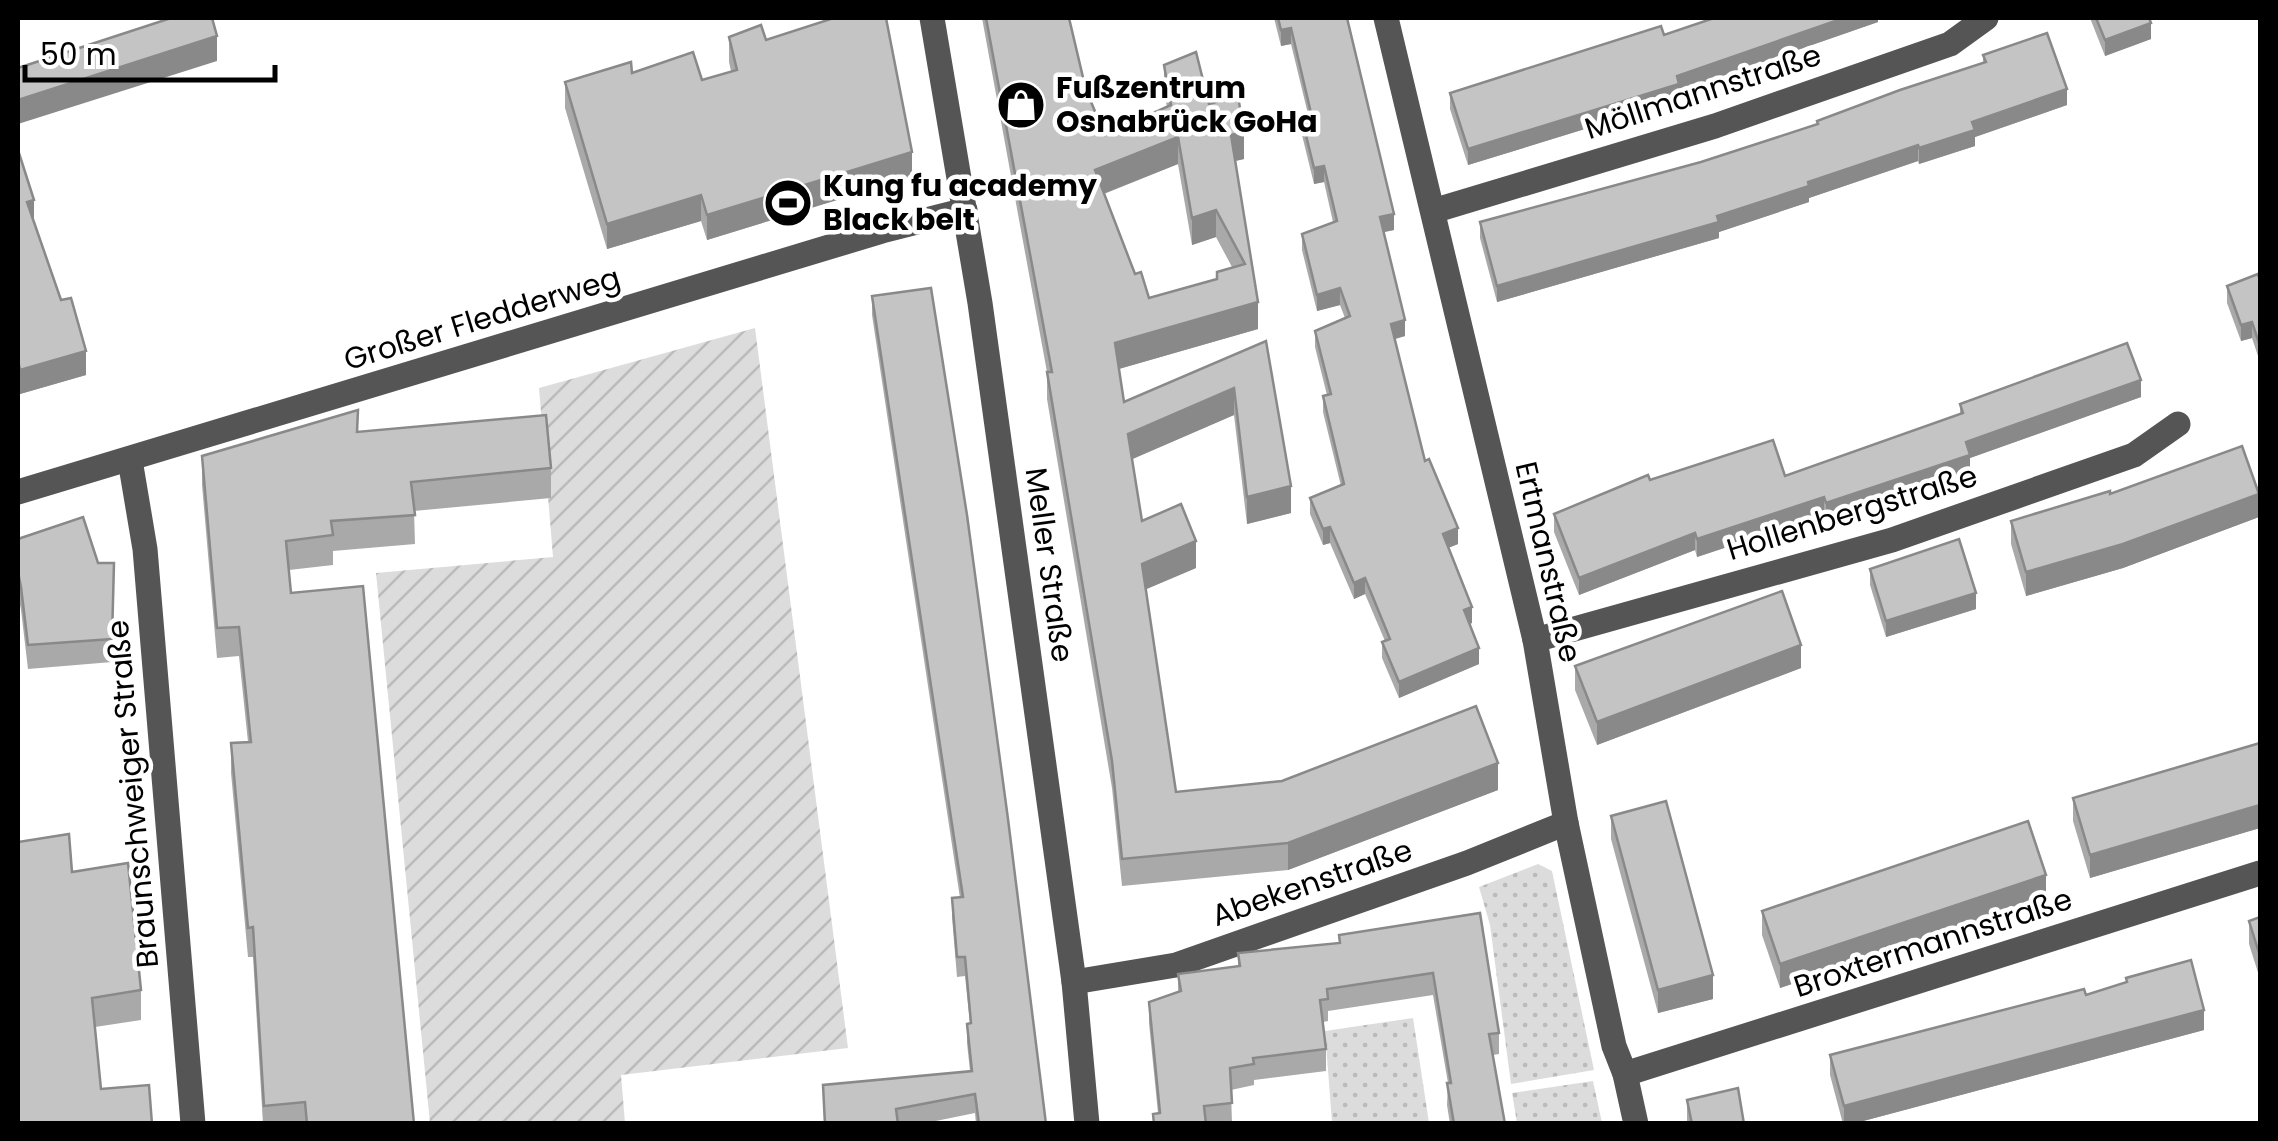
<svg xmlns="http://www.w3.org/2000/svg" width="2278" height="1141" viewBox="0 0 2278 1141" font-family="Poppins,sans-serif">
	<defs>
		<pattern id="grass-dots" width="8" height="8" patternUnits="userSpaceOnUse" patternTransform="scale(2.5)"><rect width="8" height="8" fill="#dcdcdc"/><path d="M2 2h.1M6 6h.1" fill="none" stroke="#bbb" stroke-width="1.8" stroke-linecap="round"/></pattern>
		<pattern id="garden-furrows" width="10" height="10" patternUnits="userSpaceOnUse" patternTransform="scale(2.5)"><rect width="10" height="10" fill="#dcdcdc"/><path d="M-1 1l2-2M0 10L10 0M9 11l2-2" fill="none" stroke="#bbb"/></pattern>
	</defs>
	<rect width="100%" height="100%" fill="#fff"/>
	<g fill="url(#grass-dots)">
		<polygon points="1538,864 1552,871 1594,1070 1511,1084 1490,925 1479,887"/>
		<polygon points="1413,1018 1429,1123 1332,1123 1325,1031"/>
		<polygon points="1593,1081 1602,1123 1517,1123 1512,1093"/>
	</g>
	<polygon fill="url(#garden-furrows)" points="755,328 848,1048 621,1075 625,1123 430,1123 376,573 553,557 539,388"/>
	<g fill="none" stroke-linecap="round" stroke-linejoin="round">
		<g stroke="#555" stroke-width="25">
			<polyline points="932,18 980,303 1074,982 1087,1124"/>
			<polyline points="1386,18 1535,640 1566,823 1614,1046 1625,1074 1636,1124"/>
			<polyline points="1433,211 1715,126 1950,44 1986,18"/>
			<polyline points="130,460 145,549 193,1124"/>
			<polyline points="18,492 882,231 965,210"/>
			<polyline points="1535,640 1892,540 2134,455 2178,424"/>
			<polyline points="1074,982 1176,965 1467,863 1566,823"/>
			<polyline points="1625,1074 2260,873"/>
		</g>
	</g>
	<g fill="#a9a9a9" fill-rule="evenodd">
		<polygon points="825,18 886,18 912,177 707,240 701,221 607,249 565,108 565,82 632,73 702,80 731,71 729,62 729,37 766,40 826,21"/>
		<path d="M982 18H1069L1086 90 1105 135 1167 107 1164 92V65L1209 104 1244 159 1235 161 1258 329 1119 369 1124 402 1266 341 1291 513 1247 524 1234 415 1132 459 1142 521 1196 568 1146 589 1176 792 1498 790 1288 870 1122 886 1112 788 1047 399V372ZM1178 164 1192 245 1216 237 1232 267 1217 279 1149 298 1135 274 1104 194Z"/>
		<polygon points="1274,18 1347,18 1394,230 1383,232 1405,336 1395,339 1425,461 1458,544 1448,548 1472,623 1470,624 1479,664 1399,698 1382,658 1382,642 1385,641 1365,594 1354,599 1330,543 1323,545 1310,514 1310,498 1341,486 1323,412 1323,396 1327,395 1315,347 1315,331 1345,318 1340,305 1317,311 1302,250 1302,234 1333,222 1324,182 1314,184 1301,131 1301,115 1308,114 1291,44 1281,46"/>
		<polygon points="1878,18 1878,22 1679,91 1679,100 1468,165 1450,109 1450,93 1664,35"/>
		<polygon points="2090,18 2149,18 2151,39 2105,56"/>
		<polygon points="1983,55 2067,105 1975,137 1975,146 1919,164 1918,161 1809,198 1809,202 1719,232 1719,238 1497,302 1480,238 1480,222 1701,162 1817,124 1983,63"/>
		<polygon points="18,150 34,220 86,375 20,394 18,384"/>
		<polygon points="2260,280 2260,362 2252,338 2241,341 2227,303 2227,286"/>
		<polygon points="872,296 1046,1124 976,1124 975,1113 921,1124 824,1124 823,1085 970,1071 967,1043 967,1024 970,1024 965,976 957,977 952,917 952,898 960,898 872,315"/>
		<polygon points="2141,397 1970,458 1970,473 1826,520 1824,515 1697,557 1695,550 1579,595 1554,532 1554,514 1650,480 1785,476 1960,414 1960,404"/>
		<polygon points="358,432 551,468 551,498 414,511 415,544 333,551 333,565 289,570 291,593 414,1124 263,1124 253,957 248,957 231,773 231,743 248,742 239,656 217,658 202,485 202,456"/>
		<polygon points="2110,494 2259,517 2123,568 2026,596 2011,544 2011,521"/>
		<polygon points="18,539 98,563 114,563 112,662 28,669 21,610 18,595"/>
		<polygon points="1870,569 1976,609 1886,637 1870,585"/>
		<polygon points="1575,666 1801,668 1597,745 1575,690"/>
		<polygon points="2260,743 2260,828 2090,878 2073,821 2073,798"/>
		<polygon points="1611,816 1713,999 1658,1013 1611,839"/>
		<polygon points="72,872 141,990 141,1020 95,1027 101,1089 18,1124"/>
		<polygon points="2046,898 1780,988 1762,935 1762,911"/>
		<polygon points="1480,913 1499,1033 1499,1054 1493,1055 1505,1124 1450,1124 1447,1105 1448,1083 1433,995 1328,1011 1328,1021 1323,1022 1326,1049 1326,1071 1254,1080 1254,1085 1231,1090 1232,1124 1153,1124 1153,1114 1158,1113 1149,1023 1149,1002 1178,992 1178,974 1238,967 1238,953 1339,943 1339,935"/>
		<polygon points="2260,917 2260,979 2249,944 2249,921"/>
		<polygon points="2126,978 2204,1030 1852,1124 1843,1124 1830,1075 1830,1055 2086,995 2126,983"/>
		<polygon points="1687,1100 1744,1124 1687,1124"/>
	</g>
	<g fill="#898989">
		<polygon points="1844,18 1878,18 1878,22 1679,91 1679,100 1468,165 1468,149"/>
		<polygon points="2151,23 2151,39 2105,56 2105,40"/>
		<polygon points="1291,28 1291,44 1281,46 1281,30"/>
		<polygon points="217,36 217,61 18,124 18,100"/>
		<polygon points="2067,89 2067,105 1975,137 1975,146 1919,164 1919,148 1972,122"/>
		<polygon points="1244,132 1244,159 1231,162 1231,135"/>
		<polygon points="1178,137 1178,164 1095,197 1095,170"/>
		<polygon points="1918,145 1918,161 1809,198 1809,202 1719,232 1719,238 1497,302 1497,286 1717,216 1808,182"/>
		<polygon points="912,152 912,177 707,240 707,215"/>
		<polygon points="1324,166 1324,182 1314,184 1314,168"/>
		<polygon points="701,195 701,221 607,249 607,224"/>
		<polygon points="34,200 34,224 27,202"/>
		<polygon points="1216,210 1216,237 1192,245 1192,218"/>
		<polygon points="1394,214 1394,230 1380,233 1380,217"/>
		<polygon points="1340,288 1340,305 1317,311 1317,295"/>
		<polygon points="1258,302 1258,329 1115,370 1115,343"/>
		<polygon points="1405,320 1405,336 1391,340 1391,324"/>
		<polygon points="2252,322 2252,338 2241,341 2241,325"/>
		<polygon points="86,351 86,375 20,394 20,370"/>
		<polygon points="2141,380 2141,397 1970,458 1970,473 1826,520 1826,503 1966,442"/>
		<polygon points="1234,388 1234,415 1128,461 1128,434"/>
		<polygon points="1291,486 1291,513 1247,524 1247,497"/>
		<polygon points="2259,494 2259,517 2123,568 2026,596 2026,572"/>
		<polygon points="1824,497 1824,515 1697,557 1697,539"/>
		<polygon points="1330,527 1330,543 1323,545 1323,529"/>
		<polygon points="1458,528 1458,544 1443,550 1443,534"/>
		<polygon points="1695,533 1695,550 1579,595 1579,578"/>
		<polygon points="1196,541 1196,568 1142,591 1142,564"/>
		<polygon points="1365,578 1365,594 1354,599 1354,583"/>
		<polygon points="1976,593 1976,609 1886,637 1886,621"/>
		<polygon points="1472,607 1472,623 1464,626 1464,610"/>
		<polygon points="1801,645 1801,668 1597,745 1597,722"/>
		<polygon points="1479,648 1479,664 1399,698 1399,682"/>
		<polygon points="1498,763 1498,790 1288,870 1288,843"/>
		<polygon points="2260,805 2260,828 2090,878 2090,855"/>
		<polygon points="2046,875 2046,898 1780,988 1780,964"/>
		<polygon points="1713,975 1713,999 1658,1013 1658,990"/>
		<polygon points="2204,1010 2204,1030 1852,1124 1844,1124 1844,1106"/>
	</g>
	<g fill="#c4c4c4" stroke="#898989" stroke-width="2.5" fill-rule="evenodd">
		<polygon points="171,18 212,18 217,36 18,100 18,68"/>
		<polygon points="830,18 886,18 912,152 707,215 701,195 607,224 565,82 631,62 632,73 693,52 702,80 737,70 729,37 761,25 766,40 831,19"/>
		<path d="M986 18H1069L1086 90 1105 135 1171 105 1164 65 1196 52 1209 104 1238 96 1244 132 1231 135 1258 302 1115 343 1124 402 1266 341 1291 486 1247 497 1234 388 1128 434 1142 521 1181 504 1196 541 1142 564 1176 792 1282 781 1476 706 1498 763 1288 843 1122 859 1112 761 1047 372H1052ZM1178 137 1192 218 1216 210 1245 264 1217 272V279L1149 298 1141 272 1135 274 1095 170Z"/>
		<polygon points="1278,18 1347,18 1394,214 1380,217 1405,320 1391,324 1425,461 1429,459 1458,528 1443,534 1472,607 1464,610 1479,648 1399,682 1382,642 1390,639 1365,578 1354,583 1330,527 1323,529 1310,498 1344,484 1323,396 1331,394 1315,331 1350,316 1340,288 1317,295 1302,234 1337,221 1324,166 1314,168 1301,115 1311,113 1291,28 1281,30"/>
		<polygon points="1714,18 1844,18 1677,76 1679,84 1468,149 1450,93 1661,26 1664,35"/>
		<polygon points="2096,18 2149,18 2151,23 2105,40"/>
		<polygon points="2047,33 2067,89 1972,122 1975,130 1919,148 1918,145 1808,182 1809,186 1717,216 1719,222 1497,286 1480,222 1701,162 1818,124 1817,121 1900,90 1986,62 1983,55"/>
		<polygon points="18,150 34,200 27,202 61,300 71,298 86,351 20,370 18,360"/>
		<polygon points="2258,274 2260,280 2260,346 2252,322 2241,325 2227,286"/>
		<polygon points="931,288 967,515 1008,819 1046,1124 979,1124 975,1094 896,1109 898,1124 825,1124 823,1085 972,1071 967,1024 971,1023 965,957 957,957 952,898 963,897 872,296"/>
		<polygon points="2127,343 2141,380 1966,442 1970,455 1826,503 1824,497 1697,539 1695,533 1579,578 1554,514 1648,475 1650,480 1773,440 1785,476 1963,413 1960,404"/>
		<polygon points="358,410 357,432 546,415 551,468 411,482 415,515 331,521 333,535 286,541 291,593 363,586 414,1124 307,1124 305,1102 264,1106 253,927 248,928 231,743 251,742 239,627 217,628 202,456"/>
		<polygon points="2242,446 2259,494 2123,544 2026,572 2011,521 2110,491 2110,494"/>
		<polygon points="83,517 98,563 114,563 112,639 28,645 21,587 18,572 18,539"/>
		<polygon points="1959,539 1976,593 1886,621 1870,569"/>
		<polygon points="1782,591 1801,645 1597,722 1575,666"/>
		<polygon points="2260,743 2260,805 2090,855 2073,798"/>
		<polygon points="1666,801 1713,975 1658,990 1611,816"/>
		<polygon points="2028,821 2046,875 1780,964 1762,911"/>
		<polygon points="69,834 72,872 128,863 141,990 92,998 101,1089 149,1085 152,1124 18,1124 18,842"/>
		<polygon points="1480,913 1499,1033 1489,1034 1505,1124 1454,1124 1447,1083 1451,1083 1433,973 1327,989 1328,999 1320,1000 1326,1049 1253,1058 1254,1064 1230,1068 1232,1103 1204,1106 1206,1124 1154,1124 1153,1114 1160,1113 1149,1002 1181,991 1178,974 1240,966 1238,953 1340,943 1339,935"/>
		<polygon points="2260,917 2260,956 2249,921"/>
		<polygon points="2191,960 2204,1010 1844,1106 1830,1055 2084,989 2086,995 2127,982 2126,978"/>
		<polygon points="1738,1088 1744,1124 1692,1124 1687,1100"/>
	</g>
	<defs>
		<g id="shop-disc" transform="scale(2.5)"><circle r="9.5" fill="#000" stroke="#fff"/><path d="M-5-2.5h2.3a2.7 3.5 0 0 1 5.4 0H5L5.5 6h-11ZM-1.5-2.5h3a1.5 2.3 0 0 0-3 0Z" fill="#fff"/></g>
		<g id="stadium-disc" transform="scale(2.5)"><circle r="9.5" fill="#000" stroke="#fff"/><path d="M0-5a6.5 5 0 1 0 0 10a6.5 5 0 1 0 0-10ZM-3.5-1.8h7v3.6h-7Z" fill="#fff"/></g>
	</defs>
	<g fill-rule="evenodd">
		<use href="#shop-disc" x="1021" y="105"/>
		<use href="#stadium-disc" x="788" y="203"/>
	</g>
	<g text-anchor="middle" stroke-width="9" stroke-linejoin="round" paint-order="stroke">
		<g font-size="30" font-weight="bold" fill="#000" stroke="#fff" text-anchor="start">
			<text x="1056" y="98">Fußzentrum<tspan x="1056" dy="34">Osnabrück GoHa</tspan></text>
			<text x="823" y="196">Kung fu academy<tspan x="823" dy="34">Black belt</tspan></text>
		</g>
		<g font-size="30" fill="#000" stroke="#fff">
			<text transform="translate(1703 92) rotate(-18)" y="10">Möllmannstraße</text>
			<text transform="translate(482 319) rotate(-17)" y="10">Großer Fledderweg</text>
			<text transform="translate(1852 513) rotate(-17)" y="10">Hollenbergstraße</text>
			<text transform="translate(1548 562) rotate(77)" y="10">Ertmanstraße</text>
			<text transform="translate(1049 565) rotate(82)" y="10">Meller Straße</text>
			<text transform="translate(133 794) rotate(-95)" y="10">Braunschweiger Straße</text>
			<text transform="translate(1312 883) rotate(-19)" y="10">Abekenstraße</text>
			<text transform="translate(1933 943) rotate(-18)" y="10">Broxtermannstraße</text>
		</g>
	</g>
	<rect width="2278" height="1141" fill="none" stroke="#000000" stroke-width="40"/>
	<path d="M25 65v15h250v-15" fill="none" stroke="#000000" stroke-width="5"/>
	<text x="40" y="65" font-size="30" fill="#000000" stroke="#ffffff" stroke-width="8" paint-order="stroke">50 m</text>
</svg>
